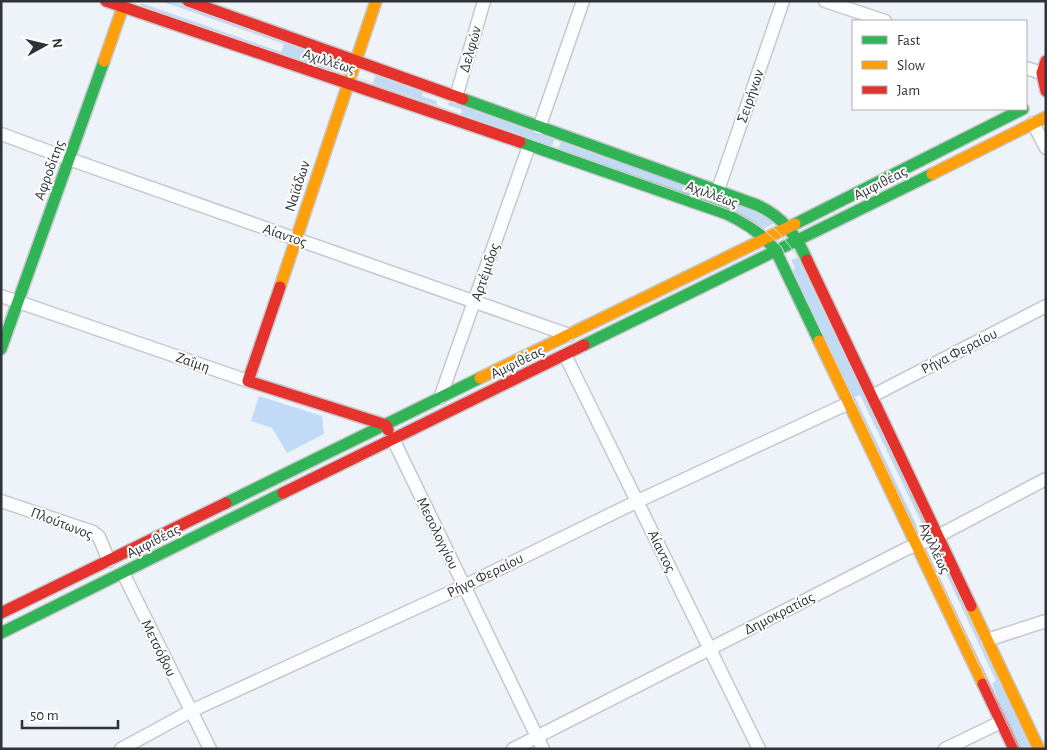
<svg xmlns="http://www.w3.org/2000/svg" width="1047" height="750" viewBox="0 0 1047 750" font-family="'Alegreya Sans',sans-serif">
	<rect width="100%" height="100%" fill="#eef3f9"/>
	<g fill="#c1dbf7">
		<polygon points="161,1 175,1 337,57 332,74 139,9 141,3 281,52 284,44"/>
		<polygon points="376,74 423,91 422,96 437,101 436,104 443,107 372,85"/>
		<polygon points="450,100 555,138 551,149 460,117 462,110 448,105"/>
		<polygon points="561,141 744,205 774,223 760,231 557,152"/>
		<polygon points="800,257 927,524 923,526 860,395 855,397 918,528 914,530 791,271 795,268 791,260"/>
		<polygon points="259,396 322,416 324,434 287,453 272,428 251,421"/>
		<polygon points="938,548 1032,749 1017,749 992,683 996,681 935,550"/>
	</g>
	<g fill="none" stroke-linecap="round" stroke-linejoin="round">
		<g stroke="#c5c8cc" stroke-width="15">
			<g id="street">
				<polyline points="825,1 885,21"/>
				<polyline points="1026,68 1042,73"/>
				<polyline points="456,97 484,1"/>
				<polyline points="1033,123 1046,148"/>
				<polyline points="539,128 583,1"/>
				<polyline points="1,134 69,159 569,335"/>
				<polyline points="718,190 783,1"/>
				<polyline points="1,296 248,381"/>
				<polyline points="565,355 759,749"/>
				<polyline points="872,396 1046,306"/>
				<polyline points="440,398 529,146"/>
				<polyline points="393,439 543,749"/>
				<polyline points="1,501 93,532 99,537 109,561"/>
				<polyline points="123,573 210,749"/>
				<polyline points="987,640 1046,621"/>
				<polyline points="121,749 191,711 464,586 638,501 849,403"/>
				<polyline points="513,749 906,549 938,536 1046,479"/>
				<polyline points="945,749 1001,722"/>
			</g>
		</g>
		<g stroke="#c5c8cc" stroke-width="14">
			<g id="fast">
				<path d="M463 99 757 205C783 217 796 235 807 260"/>
				<path d="M520 142 727 214C746 223 763 234 776 251L819 341"/>
				<polyline points="795,224 1023,109"/>
				<polyline points="584,345 932,174"/>
				<polyline points="1,349 104,61"/>
				<polyline points="226,503 480,378"/>
				<polyline points="1,633 283,493"/>
			</g>
		</g>
		<g stroke="#c5c8cc" stroke-width="14">
			<g id="slow">
				<polyline points="104,61 125,1"/>
				<polyline points="932,174 1046,117"/>
				<polyline points="280,287 376,1"/>
				<polyline points="819,341 983,684"/>
				<polyline points="480,378 795,224"/>
				<polyline points="971,606 1039,749"/>
			</g>
		</g>
		<g stroke="#c5c8cc" stroke-width="14">
			<g id="jam">
				<polyline points="106,1 520,142"/>
				<polyline points="188,1 463,99"/>
				<polyline points="1046,61 1042,73 1046,91"/>
				<polyline points="807,260 971,606"/>
				<polyline points="280,287 248,381 386,425 388,430"/>
				<polyline points="283,493 584,345"/>
				<polyline points="1,613 226,503"/>
				<polyline points="983,684 1014,749"/>
			</g>
		</g>
		<use href="#street" stroke="#fcfdfe" stroke-width="12"/>
		<use href="#fast" stroke="#30b455" stroke-width="11"/>
		<use href="#slow" stroke="#ff9f0a" stroke-width="11"/>
		<use href="#jam" stroke="#e5322d" stroke-width="11"/>
		<g stroke="#dadbdd" stroke-width="1">
			<path d="M126 1 330 71 350 75 735 212C754 223 768 230 782 248L1019 749"/>
			<polyline points="170,1 617,162"/>
			<path d="M740 206C768 220 781 232 798 258L933 538 1030 749"/>
		</g>
	</g>
	<g text-anchor="middle" stroke-width="4" stroke-linejoin="round" paint-order="stroke">
		<g font-size="15" fill="#2f3337" stroke="#fff">
			<text transform="translate(470 49) rotate(-74)" y="5">Δελφών</text>
			<text transform="translate(329 61) rotate(18)" y="5">Αχιλλέως</text>
			<text transform="translate(750 96) rotate(-71)" y="5">Σειρήνων</text>
			<text transform="translate(49 170) rotate(-70)" y="5">Αφροδίτης</text>
			<text transform="translate(880 183) rotate(-27)" y="5">Αμφιθέας</text>
			<text transform="translate(297 186) rotate(-72)" y="5">Ναϊάδων</text>
			<text transform="translate(712 194) rotate(20)" y="5">Αχιλλέως</text>
			<text transform="translate(285 235) rotate(19)" y="5">Αίαντος</text>
			<text transform="translate(485 272) rotate(-71)" y="5">Αρτέμιδος</text>
			<text transform="translate(959 351) rotate(-27)" y="5">Ρήγα Φεραίου</text>
			<text transform="translate(193 362) rotate(19)" y="5">Ζαΐμη</text>
			<text transform="translate(517 362) rotate(-26)" y="5">Αμφιθέας</text>
			<text transform="translate(62 523) rotate(21)" y="5">Πλούτωνος</text>
			<text transform="translate(438 533) rotate(64)" y="5">Μεσολογγίου</text>
			<text transform="translate(153 541) rotate(-27)" y="5">Αμφιθέας</text>
			<text transform="translate(935 548) rotate(65)" y="5">Αχιλλέως</text>
			<text transform="translate(662 551) rotate(64)" y="5">Αίαντος</text>
			<text transform="translate(485 575) rotate(-26)" y="5">Ρήγα Φεραίου</text>
			<text transform="translate(779 613) rotate(-27)" y="5">Δημοκρατίας</text>
			<text transform="translate(159 648) rotate(64)" y="5">Μετσόβου</text>
		</g>
	</g>
	<rect width="1047" height="750" fill="none" stroke="#2f3337" stroke-width="5"/>
	<rect x="852" y="20" width="175" height="90" fill="#ffffff" stroke="#acadaf"/>
	<rect x="862" y="36" width="25" height="8" fill="#30b455" stroke="#acadaf"/>
	<text x="897" y="45" font-size="15" fill="#2f3337">Fast</text>
	<rect x="862" y="61" width="25" height="8" fill="#ff9f0a" stroke="#acadaf"/>
	<text x="897" y="70" font-size="15" fill="#2f3337">Slow</text>
	<rect x="862" y="86" width="25" height="8" fill="#e5322d" stroke="#acadaf"/>
	<text x="897" y="95" font-size="15" fill="#2f3337">Jam</text>
	<g transform="translate(45 45) rotate(82)" stroke="#ffffff" stroke-width="4" paint-order="stroke">
	<path d="M0-4L9 19L0 12L-9 19Z" fill="#2f3337"/>
	<text y="-8" font-size="14" font-weight="bold" text-anchor="middle" fill="#2f3337">N</text>
	</g>
	<path d="M22 720v8h96v-8" fill="none" stroke="#2f3337" stroke-width="2.5"/>
	<text x="30" y="720" font-size="15" fill="#2f3337" stroke="#ffffff" stroke-width="4" paint-order="stroke">50 m</text>
</svg>
